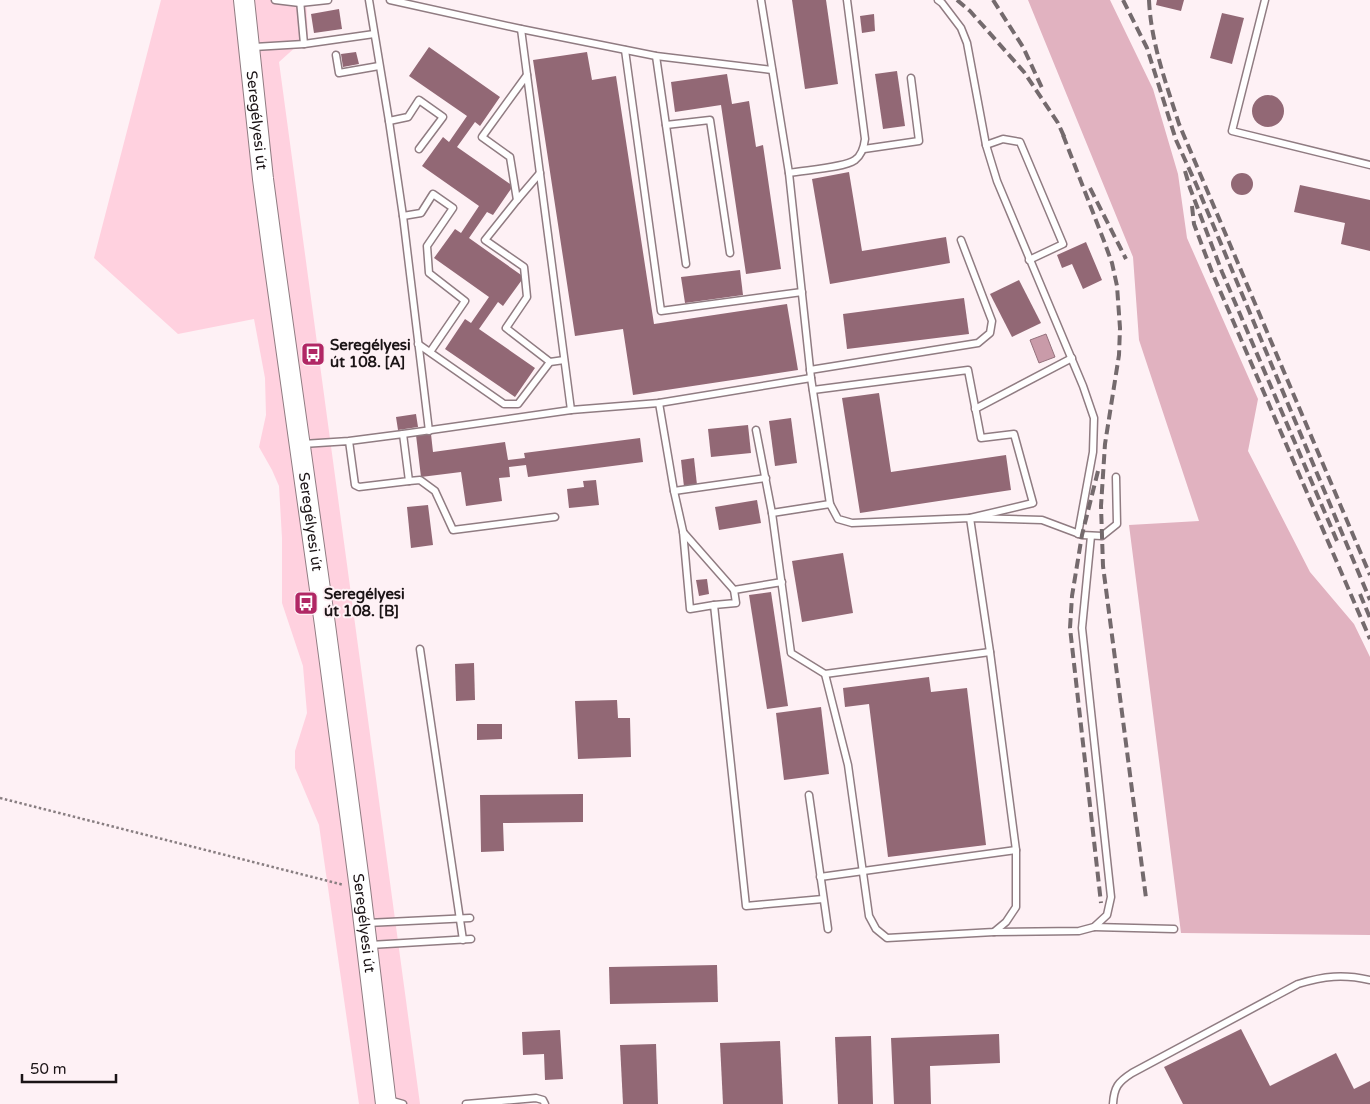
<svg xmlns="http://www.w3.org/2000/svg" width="1370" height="1104" viewBox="0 0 1370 1104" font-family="'Varela Round',sans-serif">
	<rect width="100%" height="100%" fill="#fef1f5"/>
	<polygon fill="#ffd1df" points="161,0 306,0 308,36 279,62 420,1104 359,1104 319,825 295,768 295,751 307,713 303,666 282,603 282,538 279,486 272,470 259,447 266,415 265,378 254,319 178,334 94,258"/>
	<polygon fill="#e1b2c0" points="1028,0 1110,0 1153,89 1178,174 1187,238 1258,399 1248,451 1310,572 1354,624 1370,657 1370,935 1181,933 1129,525 1199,521 1139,340 1133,257"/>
	<polygon fill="#c99ba9" stroke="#95727d" points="1046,334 1055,357 1039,363 1030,340"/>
	<g fill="#926875">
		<polygon points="792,0 826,0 838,84 805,89"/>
		<polygon points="1157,0 1184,0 1181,11 1156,5"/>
		<polygon points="339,9 342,29 314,33 311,14"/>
		<polygon points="1222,13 1244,18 1232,64 1210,58"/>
		<polygon points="874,14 875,31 862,33 860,16"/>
		<polygon points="429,47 500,97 480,126 475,122 457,147 513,186 493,215 487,212 469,238 524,277 503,306 498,302 479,329 535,368 515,397 445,349 465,319 471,323 489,297 434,258 455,229 461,233 479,206 422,166 443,137 449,142 467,116 409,76"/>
		<polygon points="356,52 359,64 343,67 341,54"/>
		<polygon points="587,52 592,80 616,76 654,324 787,304 798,370 633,395 623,329 575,336 533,60"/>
		<polygon points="897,71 905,126 883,129 875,74"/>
		<polygon points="727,74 732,104 749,101 756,147 763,145 781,269 746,274 721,105 675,112 671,82"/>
		<circle cx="1268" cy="111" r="16"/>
		<polygon points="849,172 862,251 946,237 950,263 830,284 812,179"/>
		<circle cx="1242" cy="184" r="11"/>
		<polygon points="1300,185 1370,200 1370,251 1341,244 1345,223 1294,212"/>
		<polygon points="1086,242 1102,280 1083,289 1072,264 1062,268 1057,255"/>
		<polygon points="740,270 743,295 685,303 681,277"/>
		<polygon points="1019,280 1041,323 1012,337 990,294"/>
		<polygon points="964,298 969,334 847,349 843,314"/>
		<polygon points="879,393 891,472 1006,455 1011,490 860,513 842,398"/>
		<polygon points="416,414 418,427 398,430 396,417"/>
		<polygon points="791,418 797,463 775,466 769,421"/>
		<polygon points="748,425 751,453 711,457 708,429"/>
		<polygon points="431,434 433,452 505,442 508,460 525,458 524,453 640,438 643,462 528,477 526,465 509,467 510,477 499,478 502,501 466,506 461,472 421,477 416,435"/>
		<polygon points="694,458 697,485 684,487 681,460"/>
		<polygon points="596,480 599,505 569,508 567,489 584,487 583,481"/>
		<polygon points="757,500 761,523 719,530 715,507"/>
		<polygon points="428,505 433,545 411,548 407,507"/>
		<polygon points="843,553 853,613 802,622 792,561"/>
		<polygon points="707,579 709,594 699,596 696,580"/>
		<polygon points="771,592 788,706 767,709 749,595"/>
		<polygon points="474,663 475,700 456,701 455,664"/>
		<polygon points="929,677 931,692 967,688 986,845 888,857 869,704 845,707 843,688"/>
		<polygon points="617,700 618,718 630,718 631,757 578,759 575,701"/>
		<polygon points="821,707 829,774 784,780 776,713"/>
		<polygon points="477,724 502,724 502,739 477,740"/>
		<polygon points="583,794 583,822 503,823 504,851 481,852 480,795"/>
		<polygon points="717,965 718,1002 610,1004 609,967"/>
		<polygon points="1241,1029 1270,1086 1336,1053 1354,1089 1370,1081 1370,1104 1183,1104 1164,1067"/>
		<polygon points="560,1030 563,1079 545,1080 544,1054 523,1055 522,1032"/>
		<polygon points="999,1034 1000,1063 930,1066 931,1104 894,1104 891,1038"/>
		<polygon points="871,1036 873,1104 838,1104 835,1037"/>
		<polygon points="780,1041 783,1104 723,1104 720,1043"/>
		<polygon points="656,1044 658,1104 623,1104 620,1045"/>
	</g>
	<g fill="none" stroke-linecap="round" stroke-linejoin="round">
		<g stroke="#907c82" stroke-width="9">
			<g id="lane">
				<polyline points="275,0 300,3 328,0"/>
				<polyline points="300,0 304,44"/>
				<polyline points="369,0 389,121 403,216 429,431"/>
				<polyline points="390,0 521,29 656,56 772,70"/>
				<polyline points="761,0 789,173 811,378 830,504 838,519 852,523 970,518 1042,520 1082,535 1102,536 1117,524 1116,477"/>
				<polyline points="938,0 942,3 961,28 967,43 986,145 997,181 1083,386 1094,418 1093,452 1078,534"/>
				<polyline points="1265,0 1232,131 1370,165"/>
				<polyline points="521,29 571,410"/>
				<polyline points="253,47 304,44 374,34"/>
				<polyline points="625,50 661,311 802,292"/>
				<polyline points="336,55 339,73 379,66"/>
				<polyline points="656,56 686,264"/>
				<polyline points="389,121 408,117 419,100 443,117 419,149"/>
				<polyline points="666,125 710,120 730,253"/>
				<polyline points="986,145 1003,139 1020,142 1063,244 1029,260"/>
				<polyline points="864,149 919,141 911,78"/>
				<polyline points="540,173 517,200 485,240 524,267 527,297 506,328 550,362"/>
				<path d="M789 173C804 170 844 168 855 160 862 155 864 147 865 139L847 0"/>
				<polyline points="517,200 510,157 482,137 527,75"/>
				<polyline points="403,216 421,213 433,194 453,208 427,246 429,273 465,301 430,352"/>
				<polyline points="418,344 504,404 518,404 550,362 564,360"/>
				<polyline points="810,370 978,343 990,333 992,321 961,240"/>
				<polyline points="813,390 968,370 981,438 1014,434 1033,503 970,518 990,652 1016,850 1016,907 1006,922 994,932 887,938 876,929 869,916 848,765 825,674"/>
				<polyline points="659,403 674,491 683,531 690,609 714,605 746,906 823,899"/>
				<polyline points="975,409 1072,358"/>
				<polyline points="756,430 772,513 791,653 825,674 990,652"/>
				<polyline points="403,434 571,410 659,403 811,378"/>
				<polyline points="303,444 349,441 403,434 409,481 359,487 355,485 349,441"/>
				<polyline points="409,481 420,480 435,491 453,530 555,517"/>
				<polyline points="674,491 766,478"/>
				<polyline points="772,513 830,504"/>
				<polyline points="683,532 734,590 782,582"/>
				<polyline points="714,605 736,603 734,590"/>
				<polyline points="420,649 463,940"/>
				<polyline points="809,795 828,929"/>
				<polyline points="820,877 1016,850"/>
				<polyline points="367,923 470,918"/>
				<polyline points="1094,927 1174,929"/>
				<polyline points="994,932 1079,931 1094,927 1107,915 1111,897 1082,628 1091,536"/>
				<polyline points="370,945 471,939"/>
				<polyline points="389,1100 403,1104"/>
				<polyline points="466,1104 536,1098 543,1100 545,1104"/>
				<path d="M1113 1104C1114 1087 1118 1082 1132 1073L1298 984C1324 976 1343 974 1370 980"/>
			</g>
		</g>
		<g stroke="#907c82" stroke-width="22">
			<g id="primary">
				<path id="s1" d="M244 0 263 179 273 254 325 625 360 889 386 1104"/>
			</g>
		</g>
		<polyline stroke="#887e81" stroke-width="2.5" stroke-dasharray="2.5 2.5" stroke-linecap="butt" points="0,798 344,885"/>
		<use href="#lane" stroke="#fff" stroke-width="6"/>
		<use href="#primary" stroke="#fff" stroke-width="20"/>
		<g stroke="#746a6d" stroke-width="4" stroke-dasharray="10 5" stroke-linecap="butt">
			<polyline points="957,0 970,11 1024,72 1058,123 1066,141"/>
			<polyline points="993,0 1023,47 1043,90"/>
			<polyline points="1123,0 1147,48 1176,140 1196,184 1370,600"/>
			<path d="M1149 0C1151 43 1166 83 1179 124L1370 575"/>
			<polyline points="1063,135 1104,241 1112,263 1117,286 1120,328 1119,355 1105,444 1101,506 1103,566 1146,898"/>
			<polyline points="1185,171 1190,188 1222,272 1337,541"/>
			<polyline points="1090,188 1126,259"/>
			<polyline points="1192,206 1194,224 1212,272 1370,639"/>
			<polyline points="1098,471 1082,535 1072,596 1070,628 1101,903"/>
			<polyline points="1360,594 1370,618"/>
		</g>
	</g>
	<defs>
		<g id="bus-square" transform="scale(1.25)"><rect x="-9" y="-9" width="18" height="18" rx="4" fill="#b12765" stroke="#fef1f5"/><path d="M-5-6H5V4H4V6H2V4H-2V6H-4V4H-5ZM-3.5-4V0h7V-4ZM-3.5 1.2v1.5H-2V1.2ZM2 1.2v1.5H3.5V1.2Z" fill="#fff"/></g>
	</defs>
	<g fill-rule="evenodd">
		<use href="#bus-square" x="313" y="354"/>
		<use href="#bus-square" x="306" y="603"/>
	</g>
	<g text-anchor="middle" stroke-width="4" stroke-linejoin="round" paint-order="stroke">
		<g font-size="15" fill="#1b1416" stroke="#fef1f5">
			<text dy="5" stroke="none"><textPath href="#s1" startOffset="121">Seregélyesi út</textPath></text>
			<text dy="5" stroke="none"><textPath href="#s1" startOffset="526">Seregélyesi út</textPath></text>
			<text dy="5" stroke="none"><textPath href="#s1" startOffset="931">Seregélyesi út</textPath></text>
		</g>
		<g font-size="15" font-weight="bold" fill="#1b1416" stroke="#fef1f5" text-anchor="start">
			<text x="330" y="350">Seregélyesi<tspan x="330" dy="17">út 108. [A]</tspan></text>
			<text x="324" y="599">Seregélyesi<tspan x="324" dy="17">út 108. [B]</tspan></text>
		</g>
	</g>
	<path d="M22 1074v8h94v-8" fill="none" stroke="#1b1416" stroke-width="2.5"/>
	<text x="30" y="1074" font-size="15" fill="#1b1416" stroke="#fef1f5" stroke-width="4" paint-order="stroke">50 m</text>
</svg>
